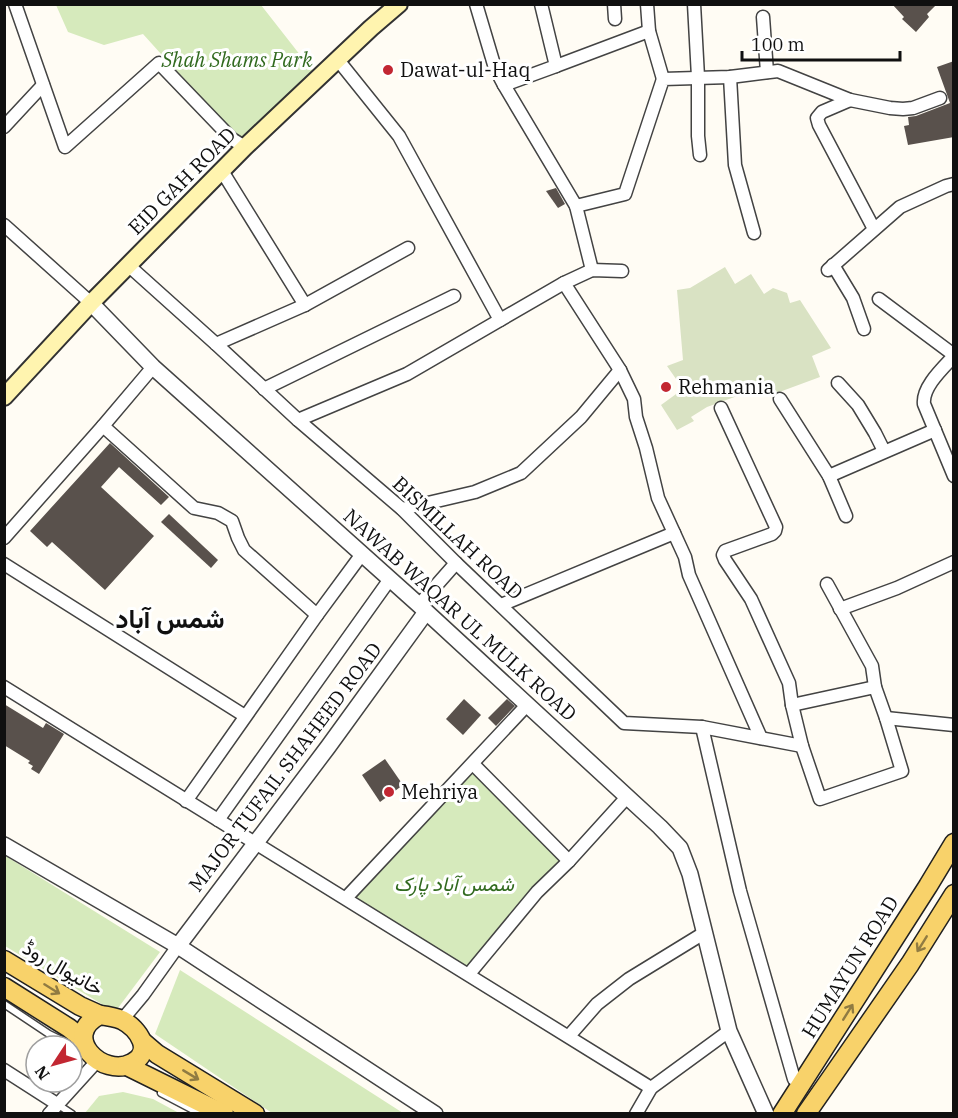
<svg xmlns="http://www.w3.org/2000/svg" width="958" height="1118" viewBox="0 0 958 1118" font-family="'IBM Plex Serif',Vazirmatn,serif">
	<rect width="100%" height="100%" fill="#fffcf4"/>
	<g fill="#d6eabc">
		<polygon points="56,5 261,5 315,74 244,146 143,34 104,45 68,32"/>
		<polygon points="473,768 564,861 468,971 349,898"/>
		<polygon points="4,855 160,952 115,1012 5,946"/>
		<polygon points="180,970 403,1113 272,1113 155,1034"/>
		<polygon points="123,1092 153,1099 179,1113 85,1113 99,1096"/>
	</g>
	<polygon fill="#d9e2c3" points="725,267 735,284 751,274 764,294 773,288 787,293 790,303 800,300 831,348 812,356 820,377 774,394 762,387 707,407 691,417 694,421 677,430 661,405 683,389 667,366 683,360 677,290 690,288"/>
	<g fill="#59514c">
		<polygon points="892,4 937,4 927,14 929,17 916,32 902,19 904,17"/>
		<polygon points="954,61 954,137 908,145 904,126 909,125 908,117 916,116 950,103 937,67"/>
		<polygon points="556,188 565,204 558,208 546,191"/>
		<polygon points="110,443 169,497 161,505 119,467 101,487 154,536 105,590 52,542 47,547 30,531"/>
		<polygon points="169,514 218,560 211,568 161,522"/>
		<polygon points="464,699 481,715 463,735 446,719"/>
		<polygon points="507,699 515,706 496,726 488,718"/>
		<polygon points="4,704 43,728 46,723 64,734 39,774 31,769 33,766 28,763 30,761 4,745"/>
		<polygon points="385,759 403,785 380,802 362,775"/>
	</g>
	<g fill="none" stroke-linecap="round" stroke-linejoin="round">
		<g stroke="#434343" stroke-width="9">
			<g id="service">
				<polyline points="4,1004 49,1034 82,1050"/>
				<polyline points="161,1093 201,1114"/>
				<polyline points="57,1104 72,1114"/>
			</g>
		</g>
		<g stroke="#434343" stroke-width="15">
			<g id="minor">
				<polyline points="15,4 65,147 159,63 232,139 245,147"/>
				<polyline points="476,4 495,68 504,85"/>
				<polyline points="541,4 556,66 504,85 576,206"/>
				<polyline points="614,4 615,19"/>
				<polyline points="647,4 649,31 663,79"/>
				<polyline points="694,4 698,77 698,136 700,155"/>
				<polyline points="763,17 767,72"/>
				<polyline points="338,60 399,136 500,320 564,283"/>
				<polyline points="556,66 649,31"/>
				<polyline points="730,77 735,165 754,233"/>
				<polyline points="850,100 822,112 817,118 819,125 874,229"/>
				<polyline points="4,127 43,85"/>
				<polyline points="222,171 305,305"/>
				<polyline points="4,225 91,303"/>
				<polyline points="128,265 216,344 298,420 402,509 456,563 624,723 702,727 802,746"/>
				<polyline points="833,265 853,298 864,329"/>
				<polyline points="592,270 576,206 625,194 663,79 730,77 778,71 850,100 890,108 903,109 913,108 940,98"/>
				<polyline points="828,270 900,207 946,186 954,184"/>
				<polyline points="622,271 592,270 564,283 620,370 634,399 636,417 646,448 658,498 685,557 689,575 761,738"/>
				<polyline points="879,299 954,355"/>
				<polyline points="216,344 305,305 408,248"/>
				<path d="M954 356C943 368 922 387 924 404L954 476"/>
				<polyline points="838,383 858,405 875,433 884,451"/>
				<polyline points="264,389 454,296"/>
				<polyline points="780,399 829,476 846,516"/>
				<polyline points="721,408 776,527 775,531 772,534 725,551 723,555 725,560 751,599 789,683 792,705"/>
				<polyline points="298,420 407,374 500,320"/>
				<polyline points="103,426 194,508 218,513 232,521 238,538 244,550 317,615"/>
				<polyline points="829,476 935,430"/>
				<polyline points="402,509 475,492 521,473 581,417 620,370"/>
				<polyline points="4,538 103,426 153,367"/>
				<polyline points="4,564 245,716"/>
				<polyline points="827,584 872,666 875,687"/>
				<polyline points="419,605 456,563"/>
				<polyline points="501,605 674,533"/>
				<polyline points="840,609 897,588 954,562"/>
				<path d="M4 687C219 822 437 953 651 1088"/>
				<polygon points="875,687 886,718 902,771 820,799 802,746 792,705"/>
				<polyline points="886,718 954,725"/>
				<polyline points="702,727 740,891 794,1079"/>
				<polyline points="473,764 569,861"/>
				<polyline points="186,801 317,615 362,554"/>
				<polyline points="218,820 390,579"/>
				<polyline points="346,898 527,705"/>
				<polyline points="469,974 537,892 569,861 627,797"/>
				<polyline points="122,1020 143,995 178,946"/>
				<polyline points="569,1036 597,1004 629,979 704,933"/>
				<polyline points="4,1070 57,1104"/>
				<polyline points="49,1114 98,1060"/>
				<polyline points="636,1114 651,1088 729,1031"/>
			</g>
		</g>
		<g stroke="#434343" stroke-width="18">
			<g id="tertiary">
				<polyline points="91,303 153,367 419,605 660,827 680,848 690,874 729,1031 766,1114"/>
				<polyline points="4,845 178,946 328,747 426,612"/>
				<polyline points="178,946 435,1114"/>
			</g>
		</g>
		<g stroke="#323232" stroke-width="20">
			<polyline id="secondary" points="4,397 91,303 245,147 371,28 399,4"/>
		</g>
		<g stroke="#212121" stroke-width="21">
			<g id="primary">
				<polyline points="4,960 80,1006 100,1015"/>
				<polyline points="4,987 69,1028 83,1039"/>
				<path d="M100 1015C108 1016 115 1017 122 1020 139 1029 154 1052 132 1063 103 1079 59 1036 100 1015Z"/>
				<polyline points="143,1042 157,1054 255,1114"/>
				<polyline points="127,1066 224,1114"/>
				<polyline points="782,1114 928,886 954,843"/>
				<polyline points="806,1114 910,964 954,894"/>
			</g>
		</g>
		<use href="#service" stroke="#fff" stroke-width="6"/>
		<use href="#minor" stroke="#fff" stroke-width="12"/>
		<use href="#tertiary" stroke="#fff" stroke-width="15"/>
		<use href="#secondary" stroke="#fff4af" stroke-width="16"/>
		<use href="#primary" stroke="#f8d26a" stroke-width="18"/>
	</g>
	<defs><path id="oneway-shaft" d="M-6 0H5M1.5-3L5.5 0L1.5 3" fill="none" stroke-width="1.6" stroke-linecap="round" stroke-linejoin="round" transform="scale(1.5)"/></defs>
	<g stroke="#907b42">
		<use href="#oneway-shaft" transform="translate(922 944) rotate(122)"/>
		<use href="#oneway-shaft" transform="translate(52 989) rotate(32)"/>
		<use href="#oneway-shaft" transform="translate(848 1012) rotate(-58)"/>
		<use href="#oneway-shaft" transform="translate(191 1075) rotate(31)"/>
	</g>
	<g fill="#c22732" stroke="#fff" stroke-width="2">
		<circle cx="388" cy="70" r="6"/>
		<circle cx="666" cy="387" r="6"/>
		<circle cx="389" cy="792" r="6"/>
	</g>
	<g text-anchor="middle" stroke-width="6" stroke-linejoin="round" paint-order="stroke">
		<g font-size="20" font-style="italic" fill="#316a1f" stroke="#fff">
			<text x="237" y="67">Shah Shams Park</text>
			<text x="454" y="891">شمس آباد پارک</text>
		</g>
		<g font-size="20" fill="#101010" stroke="#fff" text-anchor="start">
			<text x="400" y="77">Dawat-ul-Haq</text>
			<text x="678" y="394">Rehmania</text>
			<text x="401" y="799">Mehriya</text>
		</g>
		<g font-size="20" fill="#101010" stroke="#fff">
			<text transform="translate(182 181) rotate(-45)" y="7">EID GAH ROAD</text>
			<text transform="translate(458 538) rotate(43)" y="7">BISMILLAH ROAD</text>
			<text transform="translate(460 615) rotate(42)" y="7">NAWAB WAQAR UL MULK ROAD</text>
			<text transform="translate(285 767) rotate(-53)" y="7">MAJOR TUFAIL SHAHEED ROAD</text>
			<text transform="translate(850 967) rotate(-58)" y="7">HUMAYUN ROAD</text>
			<text transform="translate(63 968) rotate(30)" y="7">خانیوال روڈ</text>
		</g>
		<g font-size="26" font-weight="bold" fill="#101010" stroke="#fff">
			<text x="170" y="628">شمس آباد</text>
		</g>
	</g>
	<rect width="958" height="1118" fill="none" stroke="#101010" stroke-width="12"/>
	<g transform="translate(54 1064) rotate(234)"><circle r="28" fill="#ffffff" stroke="#9f9f9f" stroke-width="1.5"/>
	<path d="M0-4.5L10 22L0 15L-10 22Z" fill="#c22732"/>
	<text y="-9" font-size="16" font-weight="bold" text-anchor="middle" fill="#101010">N</text>
	</g>
	<path d="M742 51v9h158v-9" fill="none" stroke="#101010" stroke-width="3"/>
	<text x="751" y="51" font-size="18" fill="#101010" stroke="#ffffff" stroke-width="4.5" paint-order="stroke">100 m</text>
</svg>
